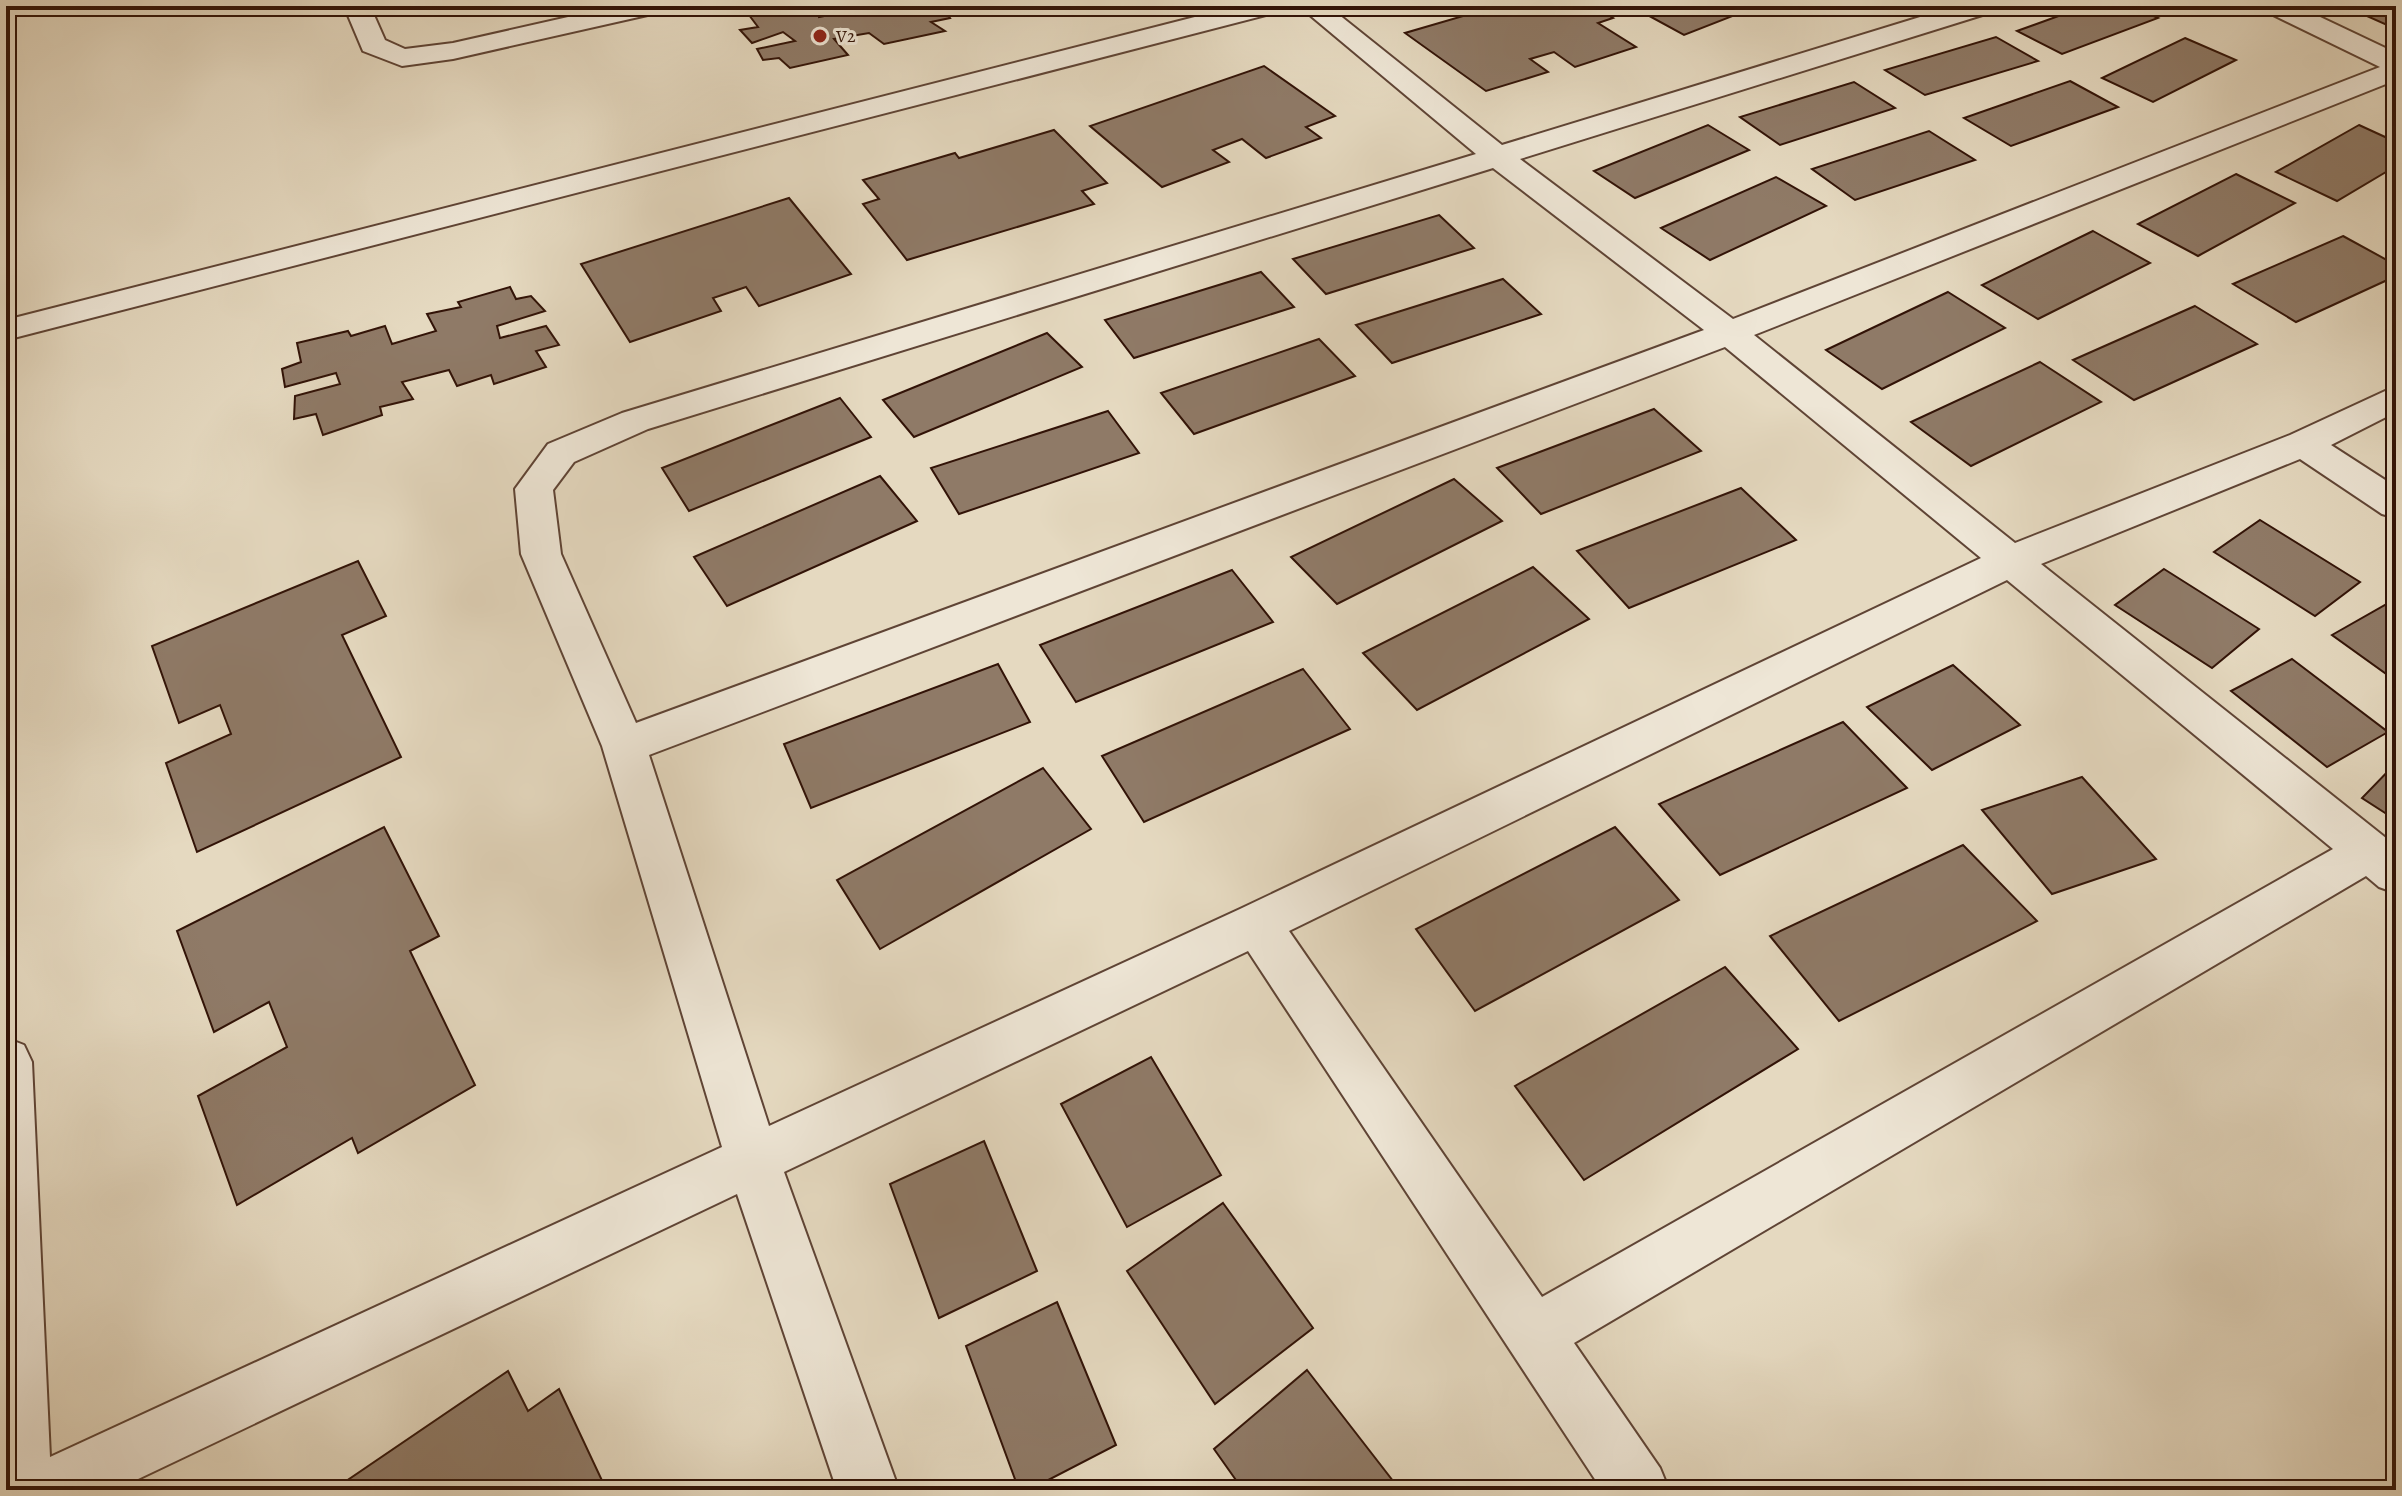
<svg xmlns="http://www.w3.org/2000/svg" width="2402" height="1496" viewBox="0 0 2402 1496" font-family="Alegreya,serif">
	<rect width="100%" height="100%" fill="#e5d9c0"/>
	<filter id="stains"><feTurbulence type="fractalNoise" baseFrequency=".0025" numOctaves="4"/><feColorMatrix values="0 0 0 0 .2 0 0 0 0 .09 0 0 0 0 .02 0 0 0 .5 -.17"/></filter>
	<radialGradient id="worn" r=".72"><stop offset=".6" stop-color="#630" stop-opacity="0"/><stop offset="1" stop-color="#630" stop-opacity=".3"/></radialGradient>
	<g fill="#8f7a67" stroke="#321307" stroke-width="2">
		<polygon points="802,6 816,6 819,17 854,10 851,6 901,6 893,8 903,16 941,6 950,18 931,22 945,31 884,44 869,33 834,39 848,55 790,68 779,58 763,60 757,49 795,41 783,32 752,43 740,30 758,27 749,15"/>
		<polygon points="1509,6 1593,6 1613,18 1598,23 1636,47 1575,67 1554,52 1530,59 1548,72 1486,91 1405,33 1480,11 1484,14"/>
		<polygon points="1631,6 1778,6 1753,15 1745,11 1684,35"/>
		<polygon points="2086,6 2132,6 2158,18 2062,54 2017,31"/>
		<polygon points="2354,6 2396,6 2396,29 2351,9"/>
		<polygon points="1996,37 2038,61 1925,95 1885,70"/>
		<polygon points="2185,38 2236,60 2153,102 2102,78"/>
		<polygon points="1264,66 1335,116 1306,127 1321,138 1266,158 1242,139 1213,150 1229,162 1162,187 1090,126"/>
		<polygon points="2070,81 2118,107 2011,146 1964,118"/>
		<polygon points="1854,82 1895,108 1780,145 1740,117"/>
		<polygon points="1708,125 1749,150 1635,198 1594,171"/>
		<polygon points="2359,125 2396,142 2396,166 2337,201 2276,172"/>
		<polygon points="1054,130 1107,183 1082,191 1094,204 907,260 863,204 879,199 863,180 955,153 959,158"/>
		<polygon points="1929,131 1975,160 1855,200 1812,169"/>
		<polygon points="2236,174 2295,203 2198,256 2138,224"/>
		<polygon points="1776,177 1826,206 1710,260 1661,228"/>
		<polygon points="789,198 851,274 759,306 746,287 713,298 721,311 630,342 581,264"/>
		<polygon points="1439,215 1474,248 1326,294 1293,259"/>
		<polygon points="2093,231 2150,263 2038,319 1982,285"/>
		<polygon points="2343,236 2396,265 2396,276 2296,322 2233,284"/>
		<polygon points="1261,272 1294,307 1134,358 1105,320"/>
		<polygon points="1503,279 1541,314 1392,363 1356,325"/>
		<polygon points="510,287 516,299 531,296 545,311 497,326 500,338 546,326 559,345 536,351 546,367 494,384 491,375 457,386 449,370 402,382 413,399 380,407 382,415 323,435 316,414 294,419 295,396 340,384 336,373 285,387 282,369 301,362 297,343 348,331 351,336 385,326 392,344 436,331 427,314 461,307 458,302"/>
		<polygon points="1948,292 2005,328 1882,389 1826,350"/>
		<polygon points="2195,306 2257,344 2134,400 2073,360"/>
		<polygon points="1047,333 1082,367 914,437 883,400"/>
		<polygon points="1319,339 1355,376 1194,434 1161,393"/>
		<polygon points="2040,362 2101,402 1971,466 1911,422"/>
		<polygon points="840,398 871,437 689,511 662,468"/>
		<polygon points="1654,409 1701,451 1541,514 1497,468"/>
		<polygon points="1108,411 1139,453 959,514 931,468"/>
		<polygon points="880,476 917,521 727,606 694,557"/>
		<polygon points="1454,479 1502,521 1337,604 1291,557"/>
		<polygon points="1741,488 1796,540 1629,608 1577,551"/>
		<polygon points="2260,520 2360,582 2315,616 2214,552"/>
		<polygon points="358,561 386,616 342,635 401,757 197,852 166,763 231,734 220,705 179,723 152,646"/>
		<polygon points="1533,567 1589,619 1417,710 1363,653"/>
		<polygon points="2164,569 2259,629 2212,668 2115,605"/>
		<polygon points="1232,570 1273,622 1076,702 1040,645"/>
		<polygon points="2385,605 2396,612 2396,681 2332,635"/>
		<polygon points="2292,659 2388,732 2327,767 2231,691"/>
		<polygon points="998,664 1030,722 811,808 784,744"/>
		<polygon points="1953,665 2020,725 1932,770 1867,707"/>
		<polygon points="1303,669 1350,729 1144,822 1102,756"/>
		<polygon points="1843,722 1907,788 1720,875 1659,804"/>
		<polygon points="2396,763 2396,820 2362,798"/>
		<polygon points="1043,768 1091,829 880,949 837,880"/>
		<polygon points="2082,777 2156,859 2052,894 1982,810"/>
		<polygon points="384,827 439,936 410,951 475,1085 358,1153 352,1138 237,1205 198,1096 287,1047 269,1002 214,1032 177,931"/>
		<polygon points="1615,827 1679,900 1475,1011 1416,929"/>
		<polygon points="1963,845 2037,921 1839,1021 1770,936"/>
		<polygon points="1725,967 1798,1049 1584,1180 1515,1086"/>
		<polygon points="1151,1057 1221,1175 1127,1227 1061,1104"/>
		<polygon points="984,1141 1037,1271 939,1318 890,1184"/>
		<polygon points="1223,1203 1313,1328 1215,1404 1127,1271"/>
		<polygon points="1057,1302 1116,1445 1029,1490 1019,1490 966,1346"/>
		<polygon points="1307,1370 1400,1490 1243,1490 1214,1449"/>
		<polygon points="508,1371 528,1411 559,1389 606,1489 333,1490"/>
	</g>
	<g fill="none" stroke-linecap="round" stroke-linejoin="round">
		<g stroke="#5f4435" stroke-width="4">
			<g id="street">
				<polygon points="344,6 370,6 385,40 405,49 453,43 617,6 665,6 661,12 652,14 453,59 402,66 363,51"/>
				<polygon points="1238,6 1282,6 1278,12 6,340 6,320"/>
				<path d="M1299 6H1328L1502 145 1956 6H1996L1992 12 1520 159 1733 319 2380 67 2267 12 2263 6H2297L2396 53V80L1754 335 2015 543 2290 435 2396 386V412L2331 445 2396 487V518L2382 514 2300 459 2041 564 2396 846V893L2379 887 2366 876 1574 1343 1660 1468 1669 1490H1602L1248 951 784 1172 899 1490H837L737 1194 115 1490H6V1038L24 1045 32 1062 50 1457 722 1147 602 746 521 554 515 489 548 444 622 413 1476 154ZM1493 168 1704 330 636 723 561 554 553 490 574 462 648 429ZM1725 347 1981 558 1240 909 769 1126 649 755ZM2007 580 2333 849 1542 1297 1289 931Z"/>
			</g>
		</g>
		<use href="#street" fill="#eee6d6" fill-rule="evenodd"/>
	</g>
	<circle fill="#8f2418" stroke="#eee6d6" stroke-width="3" cx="820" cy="36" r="8"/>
	<g text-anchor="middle" stroke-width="6" stroke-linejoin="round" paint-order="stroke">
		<g font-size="18" fill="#321307" stroke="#eee6d6" text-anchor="start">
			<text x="836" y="42">V2</text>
		</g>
	</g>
	<rect width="2402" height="1496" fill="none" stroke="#e5d9c0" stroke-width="32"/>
	<rect x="8" y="8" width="2386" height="1480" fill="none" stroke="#321307" stroke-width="4"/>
	<rect x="16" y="16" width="2370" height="1464" fill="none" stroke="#321307" stroke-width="2"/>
	<rect width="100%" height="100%" filter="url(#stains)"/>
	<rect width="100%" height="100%" fill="url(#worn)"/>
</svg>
